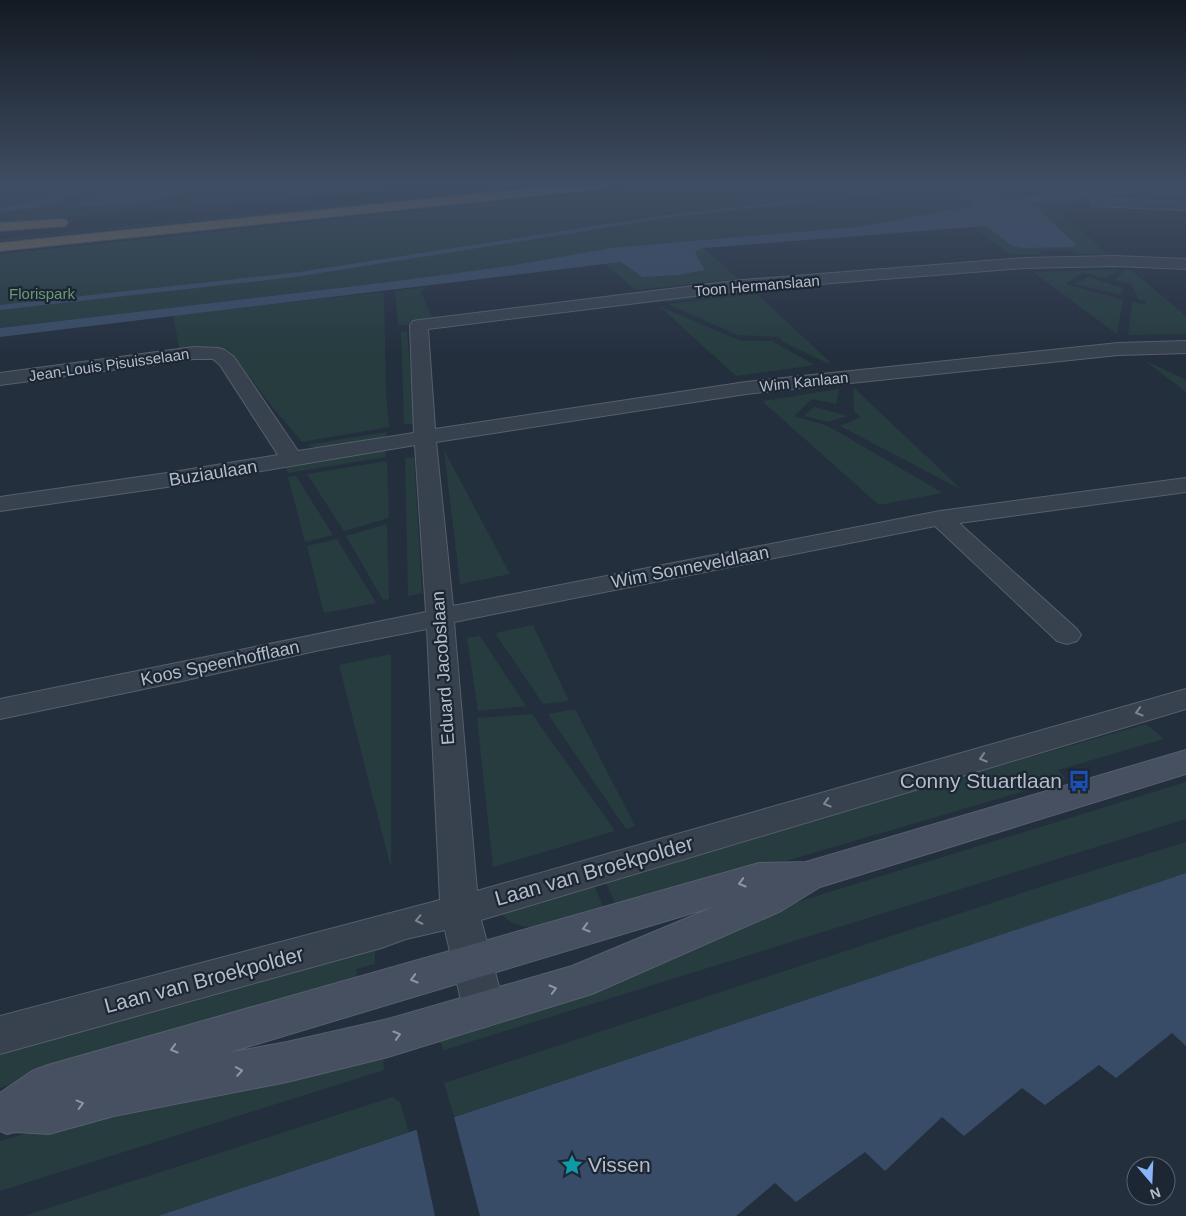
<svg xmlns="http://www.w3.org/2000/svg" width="1186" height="1216" viewBox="0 0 1186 1216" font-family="Arial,sans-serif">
	<rect width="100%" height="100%" fill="#242f3e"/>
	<g fill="#263c3f">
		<polygon points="0,185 86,185 17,205 0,207"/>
		<polygon points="105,185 430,185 249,203 0,223 0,213 14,212"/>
		<polygon points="542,185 554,185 0,241 0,239"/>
		<polygon points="666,185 925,185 666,215 586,228 590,231 674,217 951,185 1162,185 1008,198 986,191 957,195 973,206 856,227 610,248 509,266 389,282 0,328 0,254"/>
		<polygon points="1186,189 1186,199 1139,198 1055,206 1107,254 1077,254 1069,250 1039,251 1043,254 1011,255 973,227 986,226 1012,246 1031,203"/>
		<polygon points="704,248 738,279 636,290 605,264 621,262 642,277 705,269 695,252"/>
		<polygon points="1119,270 1106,278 1083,273 1065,284 1123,300 1117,334 1033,272"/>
		<polygon points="1125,270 1131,270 1186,316 1186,334 1128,335 1132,302 1145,305 1147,301 1138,299 1132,284 1114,280"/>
		<polygon points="1089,277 1122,288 1123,295 1075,284"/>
		<polygon points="426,287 421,292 433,320 398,326 395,291"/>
		<polygon points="736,290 741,294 668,302 663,298"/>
		<polygon points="384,292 386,392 389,427 302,442 274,409 227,348 180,352 173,315"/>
		<polygon points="757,294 830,362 827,363 783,342 779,337 737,335 668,304"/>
		<polygon points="659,306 741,341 772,341 815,365 736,376"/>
		<polygon points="407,331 415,424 404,424 401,332"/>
		<polygon points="1144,360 1186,380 1186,392"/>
		<polygon points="853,387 962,490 840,426 861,417 854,411"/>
		<polygon points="839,389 836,404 812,399 794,416 828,426 943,493 879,505 762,401"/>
		<polygon points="814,407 848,416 827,422 804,416"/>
		<polygon points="387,432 384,438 320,449 306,445"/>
		<polygon points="385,450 386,457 288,473 285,465"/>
		<polygon points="444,450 510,574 460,584"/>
		<polygon points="414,457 422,593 408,596 405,458"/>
		<polygon points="387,461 389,518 344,531 307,474"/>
		<polygon points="296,476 333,535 305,542 288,477"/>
		<polygon points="387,524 389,599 383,600 346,536"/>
		<polygon points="337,539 376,603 324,613 307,546"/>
		<polygon points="533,625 569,701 543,704 495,633"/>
		<polygon points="480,636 526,706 478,711 467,638"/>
		<polygon points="391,654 391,868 339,665"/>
		<polygon points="575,709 635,826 626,829 548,714"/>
		<polygon points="532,714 615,831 493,867 477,718"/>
		<polygon points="1146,724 1164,739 1058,770 1066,779 618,910 604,879"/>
		<polygon points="1186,782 1186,819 444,1050 439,1040 616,983 794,903"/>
		<polygon points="1186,842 1186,873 454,1117 444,1083 1043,886"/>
		<path d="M593 883 606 913C574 920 528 941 501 914Z"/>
		<polygon points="375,944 375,964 356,969 358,984 0,1088 0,1047"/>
		<polygon points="383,1059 384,1070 0,1191 0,1141 81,1117"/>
		<polygon points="393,1097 400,1102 409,1132 158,1216 24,1216"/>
	</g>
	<g fill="#394c67">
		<polygon points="86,185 105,185 39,207 0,213 0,207 17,205"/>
		<path d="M126 185H185V193C171 199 87 210 75 204Z"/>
		<polygon points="925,185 951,185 674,217 295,277 0,310 0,305 299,272 666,215"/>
		<polygon points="1162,185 1186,185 1186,189 1031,203 1077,245 1070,247 1022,248 1012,246 986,226 704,248 695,252 705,270 678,275 642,277 621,262 0,337 0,328 389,282 509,266 610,248 856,227 973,206 956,194 986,191 1008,198"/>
		<polygon points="1186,873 1186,1046 1172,1033 1116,1078 1099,1065 1045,1105 1022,1088 964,1136 942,1117 885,1171 865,1152 796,1202 775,1183 736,1216 158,1216"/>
	</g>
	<polygon fill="#242f3e" points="453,1114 454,1117 480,1216 435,1216 416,1127"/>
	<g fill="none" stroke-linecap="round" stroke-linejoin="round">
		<g stroke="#565f6c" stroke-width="2">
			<g id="street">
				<polygon points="1098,199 1186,202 1186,210 1093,206 1091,203 1093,200"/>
				<polygon points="1115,256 1186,259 1186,269 1115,266 1025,268 742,290 428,329 435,429 746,382 1118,343 1186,341 1186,353 1118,355 746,394 436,442 453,606 940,511 1186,478 1186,492 959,523 1077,629 1081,635 1077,641 1067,644 1057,641 935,526 454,622 477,891 1186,689 1186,709 481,920 505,1009 499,1022 484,1027 469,1022 463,1009 445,930 406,939 381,948 0,1054 0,1016 440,900 427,629 320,650 182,681 0,719 0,699 426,612 415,445 167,487 0,511 0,497 167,473 278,455 220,365 213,359 194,359 0,385 0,373 194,347 218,348 225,350 234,357 298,451 414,433 410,325 413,321 419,320 742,280 1025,258"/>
			</g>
		</g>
		<g stroke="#565f6c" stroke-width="2">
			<path id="secondary" d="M1186 750V774L820 887 781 911 592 994 388 1057 287 1082 114 1116 49 1134 15 1132 7 1134 0 1131V1093L32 1071 48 1065 759 863 806 862ZM716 906 572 966 388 1019 287 1042 227 1053Z"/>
		</g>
		<g stroke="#434c59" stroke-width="2">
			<g id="highway">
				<polygon points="564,185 606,185 600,189 0,251 0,243"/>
				<polygon points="61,219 66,220 68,223 66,226 0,231 0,223"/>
			</g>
		</g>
		<use href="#street" fill="#38414e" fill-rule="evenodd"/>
		<use href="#secondary" fill="#465061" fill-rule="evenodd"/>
		<use href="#highway" fill="#746855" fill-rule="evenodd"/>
	</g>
	<defs><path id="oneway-chevron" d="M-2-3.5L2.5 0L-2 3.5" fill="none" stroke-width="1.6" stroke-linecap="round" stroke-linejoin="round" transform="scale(1.25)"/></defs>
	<g stroke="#7c8592">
		<use href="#oneway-chevron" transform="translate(1139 712) rotate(164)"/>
		<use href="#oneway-chevron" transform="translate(983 758) rotate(164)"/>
		<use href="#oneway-chevron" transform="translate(827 803) rotate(164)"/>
		<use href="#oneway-chevron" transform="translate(419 920) rotate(168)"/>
	</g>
	<g stroke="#8e96a5">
		<use href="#oneway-chevron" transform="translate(742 883) rotate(164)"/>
		<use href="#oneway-chevron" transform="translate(586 928) rotate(164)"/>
		<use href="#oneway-chevron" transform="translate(414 979) rotate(164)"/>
		<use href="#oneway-chevron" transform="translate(553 989) rotate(-16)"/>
		<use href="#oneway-chevron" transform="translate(397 1035) rotate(-17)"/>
		<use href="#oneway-chevron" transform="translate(174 1049) rotate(164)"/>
		<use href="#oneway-chevron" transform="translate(239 1071) rotate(-10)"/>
		<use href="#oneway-chevron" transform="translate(80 1104) rotate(-15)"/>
	</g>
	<linearGradient id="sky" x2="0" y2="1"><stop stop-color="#141a22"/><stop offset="0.52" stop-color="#3f4d63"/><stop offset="1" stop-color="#3f4d63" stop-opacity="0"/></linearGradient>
	<rect width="1186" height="355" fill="url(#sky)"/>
	<defs>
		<g id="bus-bare" transform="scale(1.725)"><path d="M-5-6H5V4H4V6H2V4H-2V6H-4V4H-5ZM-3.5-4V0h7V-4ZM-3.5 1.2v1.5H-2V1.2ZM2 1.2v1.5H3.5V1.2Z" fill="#1a4fb4" stroke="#1d2633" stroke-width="2.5" paint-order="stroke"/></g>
		<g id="sight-bare" transform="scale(1.725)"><path d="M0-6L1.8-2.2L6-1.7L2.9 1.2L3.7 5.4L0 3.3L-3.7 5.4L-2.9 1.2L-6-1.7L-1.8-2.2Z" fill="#0f9aa8" stroke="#1d2633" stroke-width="2.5" paint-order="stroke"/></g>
	</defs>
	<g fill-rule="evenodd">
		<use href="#bus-bare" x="1079" y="781"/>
		<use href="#sight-bare" x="572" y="1165"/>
	</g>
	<g text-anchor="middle" stroke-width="4.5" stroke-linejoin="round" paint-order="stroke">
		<g font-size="15" fill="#b4bcc9" stroke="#1d2633">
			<text transform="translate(757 286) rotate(-5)" y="5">Toon Hermanslaan</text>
			<text transform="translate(109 365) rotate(-8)" y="5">Jean-Louis Pisuisselaan</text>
			<text transform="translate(804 382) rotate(-6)" y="5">Wim Kanlaan</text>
		</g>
		<g font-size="15" fill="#6b9a76" stroke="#1d2633">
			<text x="42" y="299">Florispark</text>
		</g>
		<g font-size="18" fill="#b4bcc9" stroke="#1d2633">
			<text transform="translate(213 473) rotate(-9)" y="6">Buziaulaan</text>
			<text transform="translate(690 567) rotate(-11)" y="6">Wim Sonneveldlaan</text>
			<text transform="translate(220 663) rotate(-12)" y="6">Koos Speenhofflaan</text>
			<text transform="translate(443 668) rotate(-94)" y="6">Eduard Jacobslaan</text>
		</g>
		<g font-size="21" fill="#b4bcc9" stroke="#1d2633" text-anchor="end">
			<text x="1062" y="788">Conny Stuartlaan</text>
			<text x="588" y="1172" text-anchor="start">Vissen</text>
		</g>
		<g font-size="21" fill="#b4bcc9" stroke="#1d2633">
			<text transform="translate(594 871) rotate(-16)" y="7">Laan van Broekpolder</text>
			<text transform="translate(204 980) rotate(-15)" y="7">Laan van Broekpolder</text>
		</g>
	</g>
	<g transform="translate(1151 1181) rotate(161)"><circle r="24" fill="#1d2633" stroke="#59626f"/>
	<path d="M0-4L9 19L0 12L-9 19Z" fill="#8ab4f8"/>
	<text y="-8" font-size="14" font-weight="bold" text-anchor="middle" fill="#b4bcc9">N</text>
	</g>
</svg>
